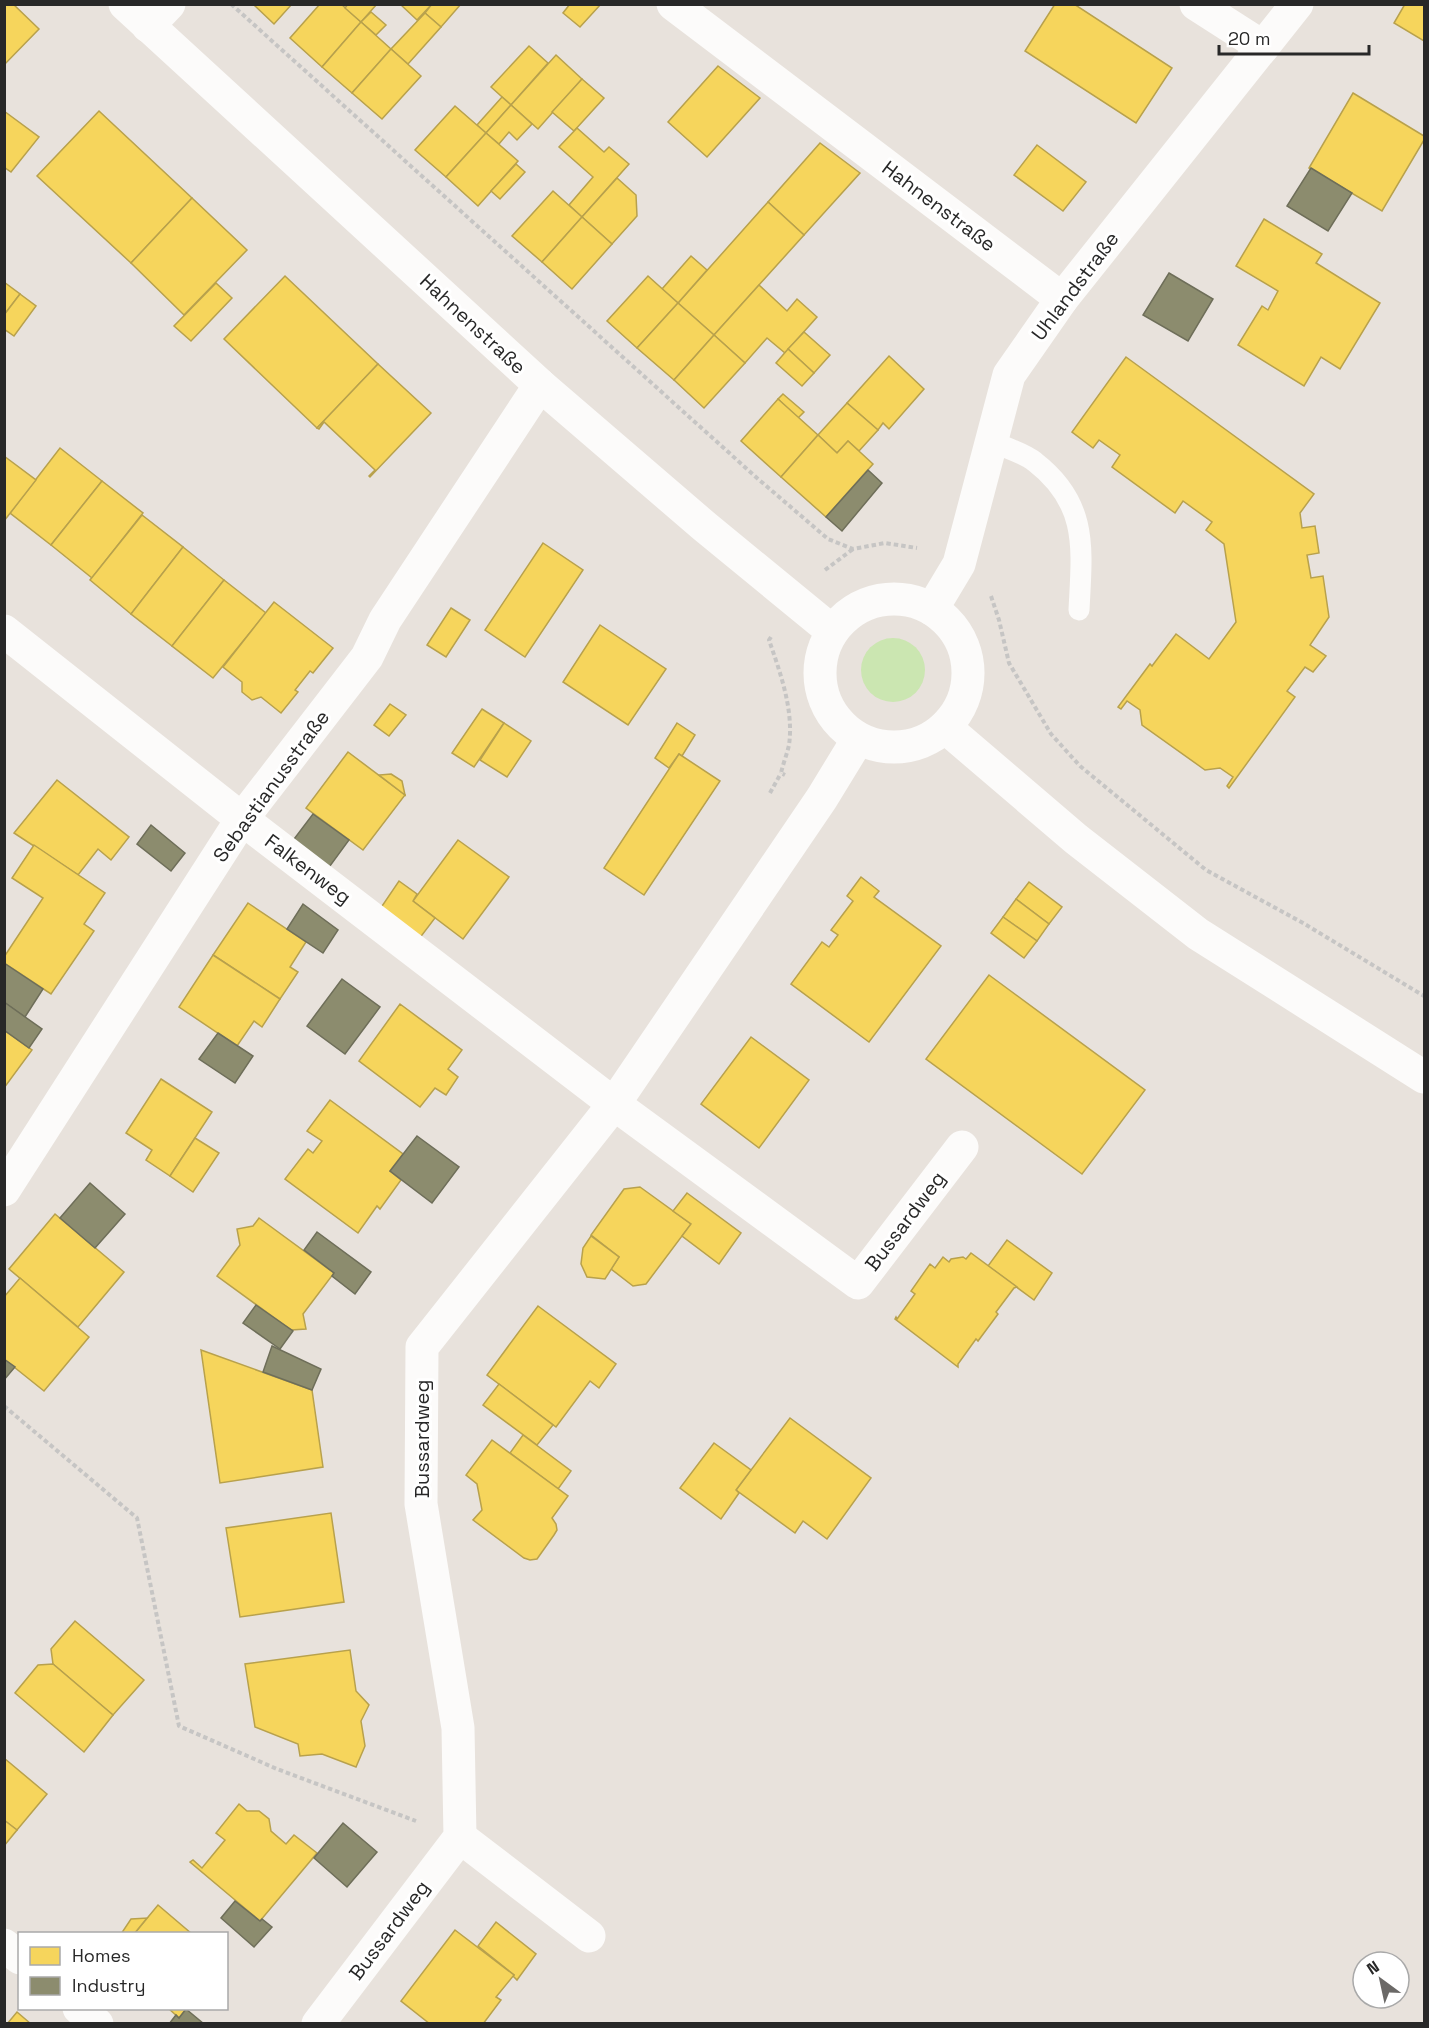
<svg xmlns="http://www.w3.org/2000/svg" width="1429" height="2028" viewBox="0 0 1429 2028" font-family="'Space Grotesk',sans-serif">
	<rect width="100%" height="100%" fill="#e8e2dc"/>
	<circle fill="#cbe6b1" cx="893" cy="670" r="32"/>
	<g fill="#f6d55c" stroke="#b8a14c" stroke-width="1.5">
		<polygon points="4,4 13,4 39,29 4,65"/>
		<polygon points="253,4 292,4 274,24"/>
		<polygon points="320,4 341,4 361,22 322,67 290,38"/>
		<polygon points="348,4 377,4 361,22 345,8"/>
		<polygon points="400,4 432,4 417,20"/>
		<polygon points="432,4 461,4 441,27 425,13"/>
		<polygon points="570,4 601,4 580,27 563,13"/>
		<polygon points="1055,4 1074,4 1172,68 1136,123 1025,51"/>
		<polygon points="1405,4 1424,4 1424,41 1394,23"/>
		<polygon points="371,12 386,25 376,35 361,22"/>
		<polygon points="425,13 441,27 408,64 391,49"/>
		<polygon points="361,22 391,49 352,93 322,67"/>
		<polygon points="529,46 548,63 511,105 491,87"/>
		<polygon points="391,49 421,76 382,119 352,93"/>
		<polygon points="556,55 582,79 538,129 511,105"/>
		<polygon points="718,66 760,98 707,157 668,122"/>
		<polygon points="582,79 604,98 574,131 552,112"/>
		<polygon points="1353,93 1424,136 1424,140 1382,211 1309,168"/>
		<polygon points="502,97 511,105 486,133 477,125"/>
		<polygon points="511,105 532,124 517,140 509,132 499,144 486,133"/>
		<polygon points="455,106 486,133 446,177 415,150"/>
		<polygon points="4,111 39,137 11,172 4,167"/>
		<polygon points="99,111 192,198 131,263 37,176"/>
		<polygon points="577,128 604,152 609,147 629,164 582,217 569,205 593,177 559,147"/>
		<polygon points="486,133 518,161 478,206 446,177"/>
		<polygon points="820,143 860,173 804,235 768,202"/>
		<polygon points="1037,145 1086,182 1063,211 1014,175"/>
		<polygon points="516,164 525,172 500,199 491,191"/>
		<polygon points="617,178 636,195 637,216 612,244 582,217"/>
		<polygon points="553,191 582,217 542,262 512,236"/>
		<polygon points="192,198 247,250 184,315 131,263"/>
		<polygon points="768,202 804,235 714,335 678,303"/>
		<polygon points="582,217 612,244 572,289 542,262"/>
		<polygon points="1264,219 1322,254 1316,263 1380,303 1340,369 1321,357 1304,386 1238,345 1262,306 1268,310 1278,291 1236,266"/>
		<polygon points="691,256 707,270 678,303 662,289"/>
		<polygon points="285,276 378,364 317,428 224,339"/>
		<polygon points="648,276 678,303 637,348 607,321"/>
		<polygon points="4,282 20,294 4,315"/>
		<polygon points="216,283 232,298 191,341 174,326"/>
		<polygon points="759,285 787,311 797,299 817,317 785,353 767,338 745,363 714,335"/>
		<polygon points="20,294 36,306 14,336 4,329 4,315"/>
		<polygon points="678,303 714,335 674,380 637,348"/>
		<polygon points="804,332 830,355 814,373 788,349"/>
		<polygon points="714,335 745,363 704,408 674,380"/>
		<polygon points="788,349 814,373 802,386 776,363"/>
		<polygon points="889,356 924,389 889,429 883,423 878,430 847,403"/>
		<polygon points="1126,357 1314,494 1300,513 1302,528 1315,526 1319,553 1307,555 1311,578 1323,576 1329,617 1310,645 1326,656 1313,672 1305,667 1287,691 1295,697 1229,788 1227,786 1233,777 1220,768 1205,770 1142,725 1140,710 1127,701 1121,709 1118,707 1150,664 1152,666 1176,634 1209,659 1236,622 1224,544 1206,530 1212,522 1183,501 1175,513 1112,467 1120,455 1099,440 1093,448 1072,432"/>
		<polygon points="378,364 431,413 370,477 369,476 375,470 324,422 319,429 317,428"/>
		<polygon points="783,394 804,412 798,418 778,399"/>
		<polygon points="778,399 818,435 781,477 741,441"/>
		<polygon points="847,403 878,430 859,451 848,441 837,453 818,435"/>
		<polygon points="818,435 837,453 848,441 873,464 826,517 781,477"/>
		<polygon points="60,448 102,481 51,545 10,513"/>
		<polygon points="4,456 36,480 4,521"/>
		<polygon points="102,481 143,513 92,578 51,545"/>
		<polygon points="142,515 183,547 131,614 90,580"/>
		<polygon points="543,543 583,570 525,657 485,630"/>
		<polygon points="183,547 224,580 172,646 131,614"/>
		<polygon points="224,580 266,613 213,678 172,646"/>
		<polygon points="274,602 333,648 313,673 310,671 295,690 298,692 281,713 261,697 252,700 242,692 242,682 223,667"/>
		<polygon points="451,608 470,620 446,657 427,645"/>
		<polygon points="600,625 666,669 628,725 563,682"/>
		<polygon points="390,704 406,715 389,736 374,725"/>
		<polygon points="482,709 504,723 474,767 452,753"/>
		<polygon points="504,723 531,741 507,777 480,760"/>
		<polygon points="677,723 695,735 682,756 679,754 669,768 655,758"/>
		<polygon points="348,752 405,795 363,850 306,808"/>
		<polygon points="679,754 720,781 644,895 604,868"/>
		<polygon points="391,774 402,781 405,795 379,775"/>
		<polygon points="57,780 129,837 111,860 98,849 78,875 14,833"/>
		<polygon points="458,840 509,877 463,939 413,901"/>
		<polygon points="34,845 105,893 84,924 94,931 51,994 4,963 4,957 43,898 12,878"/>
		<polygon points="861,877 879,891 874,897 941,946 869,1042 791,984 822,942 829,947 838,935 831,930 853,901 847,896"/>
		<polygon points="399,881 417,894 413,901 435,918 419,939 380,909"/>
		<polygon points="1029,882 1062,907 1049,924 1016,899"/>
		<polygon points="1016,899 1049,924 1037,941 1003,917"/>
		<polygon points="248,903 306,942 290,967 298,972 280,999 213,955"/>
		<polygon points="1003,917 1037,941 1024,958 991,933"/>
		<polygon points="213,955 280,999 262,1027 254,1021 237,1046 179,1007"/>
		<polygon points="989,975 1145,1090 1082,1174 926,1059"/>
		<polygon points="400,1004 462,1050 448,1069 458,1077 446,1095 435,1088 420,1107 359,1061"/>
		<polygon points="4,1030 32,1050 4,1088"/>
		<polygon points="751,1037 809,1080 759,1148 701,1104"/>
		<polygon points="161,1079 212,1112 170,1176 146,1160 152,1150 126,1133"/>
		<polygon points="330,1100 403,1154 390,1171 401,1180 380,1209 377,1206 358,1233 285,1179 308,1149 313,1153 322,1141 307,1131"/>
		<polygon points="195,1138 219,1153 193,1192 170,1176"/>
		<polygon points="640,1187 691,1224 646,1284 633,1286 611,1269 619,1257 591,1235 624,1189"/>
		<polygon points="687,1193 741,1233 719,1264 682,1236 691,1224 673,1211"/>
		<polygon points="55,1214 124,1272 78,1327 9,1269"/>
		<polygon points="259,1218 334,1273 303,1314 306,1329 291,1330 217,1276 240,1245 237,1229 253,1226"/>
		<polygon points="591,1236 619,1257 605,1279 587,1277 581,1264 583,1248"/>
		<polygon points="1007,1240 1052,1273 1034,1300 988,1266"/>
		<polygon points="971,1253 1017,1287 1014,1288 996,1312 998,1314 978,1341 976,1339 958,1364 958,1367 895,1319 896,1317 897,1319 915,1294 911,1291 930,1264 935,1268 943,1257 949,1262 951,1259 963,1257 966,1259"/>
		<polygon points="20,1278 89,1337 44,1391 4,1359 4,1297"/>
		<polygon points="538,1306 616,1364 599,1388 590,1381 556,1427 487,1375"/>
		<polygon points="201,1350 312,1390 323,1467 220,1483"/>
		<polygon points="499,1384 553,1425 537,1445 483,1405"/>
		<polygon points="790,1418 871,1478 827,1539 803,1521 795,1533 736,1490"/>
		<polygon points="523,1435 571,1471 558,1489 510,1453"/>
		<polygon points="492,1440 568,1496 552,1518 556,1524 557,1530 554,1535 537,1559 530,1560 524,1558 473,1520 482,1510 477,1484 466,1475"/>
		<polygon points="714,1443 751,1470 736,1490 739,1493 721,1519 680,1488"/>
		<polygon points="331,1513 344,1602 240,1617 226,1528"/>
		<polygon points="75,1621 144,1680 113,1715 53,1664 51,1649"/>
		<polygon points="350,1650 356,1691 369,1705 361,1721 365,1746 356,1767 322,1754 300,1756 298,1744 255,1727 245,1664"/>
		<polygon points="53,1664 113,1715 84,1752 15,1693 38,1665"/>
		<polygon points="4,1758 47,1794 17,1830 4,1820"/>
		<polygon points="239,1804 247,1811 259,1811 269,1819 271,1831 286,1844 294,1835 317,1853 260,1921 190,1862 193,1860 202,1868 225,1840 216,1833"/>
		<polygon points="4,1820 17,1830 4,1846"/>
		<polygon points="158,1905 192,1934 134,1934"/>
		<polygon points="147,1918 134,1934 121,1934 131,1919"/>
		<polygon points="496,1922 536,1954 517,1980 513,1976 514,1975 478,1946"/>
		<polygon points="455,1930 514,1975 496,1997 501,2000 483,2024 430,2024 401,2001"/>
		<polygon points="168,2008 187,2008 179,2018"/>
		<polygon points="17,2012 31,2024 7,2024"/>
	</g>
	<g fill="#8c8c6e" stroke="#6e6e59" stroke-width="1.5">
		<polygon points="1311,168 1352,193 1328,231 1287,206"/>
		<polygon points="1169,273 1213,299 1188,341 1143,315"/>
		<polygon points="868,470 882,483 842,531 826,517"/>
		<polygon points="313,814 349,840 327,870 291,843"/>
		<polygon points="151,825 185,853 171,871 137,844"/>
		<polygon points="303,904 338,930 323,953 287,929"/>
		<polygon points="4,963 43,989 25,1017 4,1002"/>
		<polygon points="342,979 380,1007 345,1054 307,1026"/>
		<polygon points="4,1002 42,1029 29,1048 4,1030"/>
		<polygon points="218,1033 253,1056 235,1083 199,1059"/>
		<polygon points="417,1136 459,1167 432,1203 390,1171"/>
		<polygon points="90,1183 125,1214 95,1248 60,1218"/>
		<polygon points="317,1232 371,1272 355,1294 332,1276 334,1273 304,1250"/>
		<polygon points="256,1305 293,1331 280,1349 243,1323"/>
		<polygon points="272,1346 321,1369 312,1390 263,1372"/>
		<polygon points="4,1359 15,1367 4,1380"/>
		<polygon points="343,1823 377,1852 347,1887 314,1858"/>
		<polygon points="235,1901 260,1921 262,1919 272,1927 254,1947 221,1918"/>
		<polygon points="186,2009 204,2024 169,2024 176,2015 179,2018"/>
	</g>
	<g fill="none" stroke-linecap="round" stroke-linejoin="round">
		<g stroke="#c6c5c4" stroke-width="4" stroke-dasharray="4.5 3" stroke-linecap="butt">
			<polyline points="231,4 757,478 828,539 853,549 885,543 917,548"/>
			<polyline points="825,570 853,549"/>
			<polyline points="991,596 999,620 1009,663 1051,734 1080,766 1206,870 1303,923 1424,996"/>
			<path d="M771 637 769 640C780 672 794 710 789 745 787 754 783 764 781 773L785 775"/>
			<polyline points="770,793 781,773"/>
			<polyline points="4,1406 137,1518 179,1726 277,1769 416,1821"/>
		</g>
		<path stroke="#fcfbfa" stroke-width="21" d="M993 442C1006 448 1024 453 1035 462 1089 504 1082 549 1079 610"/>
		<g stroke="#fcfbfa" stroke-width="33">
			<polyline points="673,4 1062,299"/>
			<polyline points="1196,4 1263,47"/>
			<polyline points="148,26 169,4"/>
			<polyline points="932,609 959,564 1009,375 1062,299 1297,4"/>
			<polyline points="4,631 242,819 614,1104 858,1283 962,1147"/>
			<polyline points="4,1190 242,819 367,657 385,620 540,385"/>
			<polyline points="460,1837 589,1936"/>
			<polyline points="4,1945 20,1958"/>
			<polyline points="79,2008 97,2024"/>
			<polyline points="318,2024 460,1837 458,1728 421,1504 422,1347 614,1104 822,798 858,739"/>
		</g>
		<g stroke="#fcfbfa" stroke-width="33">
			<polyline points="125,4 540,385 704,526 832,631"/>
			<circle cx="894" cy="673" r="74"/>
			<polyline points="945,727 1076,839 1198,934 1424,1077"/>
		</g>
	</g>
	<g text-anchor="middle" stroke-width="6" stroke-linejoin="round" paint-order="stroke">
		<g font-size="20" fill="#282828" stroke="#fff">
			<text transform="translate(939 206) rotate(37)" y="7">Hahnenstraße</text>
			<text transform="translate(1075 286) rotate(-53)" y="7">Uhlandstraße</text>
			<text transform="translate(473 324) rotate(43)" y="7">Hahnenstraße</text>
			<text transform="translate(271 786) rotate(-54)" y="7">Sebastianusstraße</text>
			<text transform="translate(308 869) rotate(37)" y="7">Falkenweg</text>
			<text transform="translate(905 1221) rotate(-53)" y="7">Bussardweg</text>
			<text transform="translate(422 1439) rotate(-90)" y="7">Bussardweg</text>
			<text transform="translate(389 1930) rotate(-53)" y="7">Bussardweg</text>
		</g>
	</g>
	<rect width="1429" height="2028" fill="none" stroke="#282828" stroke-width="12"/>
	<rect x="18" y="1932" width="210" height="78" fill="#ffffff" stroke="#a9a9a9" stroke-width="1.5"/>
	<rect x="30" y="1947" width="30" height="18" fill="#f6d55c" stroke="#a9a9a9" stroke-width="1.5"/>
	<text x="72" y="1962" font-size="18" fill="#282828">Homes</text>
	<rect x="30" y="1977" width="30" height="18" fill="#8c8c6e" stroke="#a9a9a9" stroke-width="1.5"/>
	<text x="72" y="1992" font-size="18" fill="#282828">Industry</text>
	<g transform="translate(1381 1980) rotate(327)"><circle r="28" fill="#ffffff" stroke="#a9a9a9" stroke-width="1.5"/>
	<path d="M0-4.5L10 22L0 15L-10 22Z" fill="#6b6967"/>
	<text y="-9" font-size="16" font-weight="bold" text-anchor="middle" fill="#282828">N</text>
	</g>
	<path d="M1219 45v9h150v-9" fill="none" stroke="#282828" stroke-width="3"/>
	<text x="1228" y="45" font-size="18" fill="#282828" stroke="#ffffff" stroke-width="4.5" paint-order="stroke">20 m</text>
</svg>
